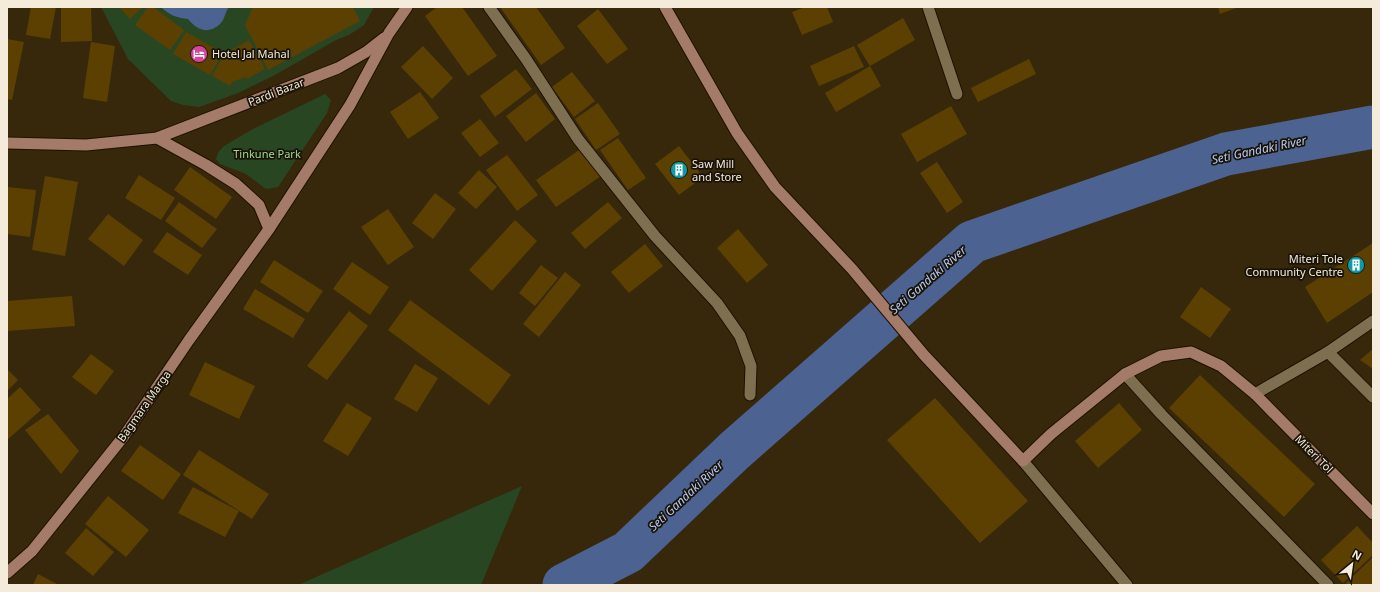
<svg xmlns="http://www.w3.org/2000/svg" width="1380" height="592" viewBox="0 0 1380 592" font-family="'Noto Sans',sans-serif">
	<rect width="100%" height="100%" fill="#37280c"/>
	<g fill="#294623">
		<polygon points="101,7 374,7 364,25 349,35 336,40 275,75 238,93 199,107 183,105 171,101 128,59"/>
		<polygon points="325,94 331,100 327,113 278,187 266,189 246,174 220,164 216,159 219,151 224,146 251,130"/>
		<polygon points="522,486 481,585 298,585"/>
	</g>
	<path fill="#4c6291" d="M161 7H229C225 12 225 19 220 24 208 35 197 30 188 19 177 18 169 15 161 7Z"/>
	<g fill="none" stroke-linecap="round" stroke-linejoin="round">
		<polyline stroke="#4c6291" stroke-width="43" points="564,585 628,552 734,451 972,242 1226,154 1373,127"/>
	</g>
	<g fill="#5b4002">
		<polygon points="31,7 56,7 50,39 26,35"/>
		<polygon points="61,7 91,7 92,41 61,42"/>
		<polygon points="119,7 143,7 130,19"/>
		<polygon points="148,7 153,7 184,30 170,50 135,25"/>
		<polygon points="253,7 353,7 360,21 268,70 245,25"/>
		<polygon points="437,7 462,7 497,56 468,76 425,16"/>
		<polygon points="500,7 536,7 565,48 541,65"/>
		<polygon points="805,7 827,7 833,22 802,35 792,12"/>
		<polygon points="1218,7 1239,7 1220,14"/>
		<polygon points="598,9 628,49 607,64 577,26"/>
		<polygon points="903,18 915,40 870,66 857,45"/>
		<polygon points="186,32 223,53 210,75 173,54"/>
		<polygon points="7,39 24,42 12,100 7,99"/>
		<polygon points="249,40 265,69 247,79 246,77 232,82 230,86 212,76 226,52 235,57 231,50"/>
		<polygon points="91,42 115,46 107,102 83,98"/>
		<polygon points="423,46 453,78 432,99 401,67"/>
		<polygon points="854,46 864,67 819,86 810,66"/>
		<polygon points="1029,59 1036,74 978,102 971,88"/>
		<polygon points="870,66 881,86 836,112 825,93"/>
		<polygon points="516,69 532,89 495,117 480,96"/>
		<polygon points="572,72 595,101 574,117 552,87"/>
		<polygon points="420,92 439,118 408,139 390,112"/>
		<polygon points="536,93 555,119 526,142 506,116"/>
		<polygon points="598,103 620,134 596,150 575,119"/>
		<polygon points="951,106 967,134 917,162 901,134"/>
		<polygon points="480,119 499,143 480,157 461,133"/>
		<polygon points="618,138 646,178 628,190 600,150"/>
		<polygon points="679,146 703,177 679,195 655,164"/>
		<polygon points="582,148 601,176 556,207 536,180"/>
		<polygon points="507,155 538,195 517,211 486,170"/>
		<polygon points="937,162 963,202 947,213 920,173"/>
		<polygon points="190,167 232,197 216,219 174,190"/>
		<polygon points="479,170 497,187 476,209 458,193"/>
		<polygon points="139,175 175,198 161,220 125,198"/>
		<polygon points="45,176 78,182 65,256 32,250"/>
		<polygon points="7,187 36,190 30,237 7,234"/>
		<polygon points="435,193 456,209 433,239 412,223"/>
		<polygon points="179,202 217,229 202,248 165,221"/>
		<polygon points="608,202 622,218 585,249 571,233"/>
		<polygon points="388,209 414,247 388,265 361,227"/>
		<polygon points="108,214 143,240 124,266 88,239"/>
		<polygon points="515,220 537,241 492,291 469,270"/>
		<polygon points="738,229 768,265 747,283 717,248"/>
		<polygon points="167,232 202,255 188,275 153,252"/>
		<polygon points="1373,243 1373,292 1327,323 1305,287"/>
		<polygon points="645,244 663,266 629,293 611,272"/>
		<polygon points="274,260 323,291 308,313 260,282"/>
		<polygon points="352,262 389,287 370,315 333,289"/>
		<polygon points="541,265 558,278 535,306 519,293"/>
		<polygon points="565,272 581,285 539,337 523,324"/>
		<polygon points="1201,287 1231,309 1210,338 1180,317"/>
		<polygon points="255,289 305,319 293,338 243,309"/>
		<polygon points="72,296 75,326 7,331 7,301"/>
		<polygon points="410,300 511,375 489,405 388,330"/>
		<polygon points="349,311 368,326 327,380 307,366"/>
		<polygon points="1373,349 1373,369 1360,360"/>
		<polygon points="91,354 114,371 96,395 72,377"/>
		<polygon points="205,362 255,386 239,419 189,395"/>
		<polygon points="415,364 438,378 417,412 394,399"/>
		<polygon points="7,369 18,380 7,391"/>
		<polygon points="1200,375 1315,484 1284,517 1169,408"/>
		<polygon points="20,387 41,410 7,440 7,399"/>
		<polygon points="935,398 1028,501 980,543 887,440"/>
		<polygon points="347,403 372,418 348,456 323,441"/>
		<polygon points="1119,403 1142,430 1098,468 1075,441"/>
		<polygon points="48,414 79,451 61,474 25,430"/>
		<polygon points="140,445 181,474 163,500 121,471"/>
		<polygon points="199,450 269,494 252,519 183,475"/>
		<polygon points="193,487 239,511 225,537 178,513"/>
		<polygon points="108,496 149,530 126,557 85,524"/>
		<polygon points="1357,526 1373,543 1373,555 1343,583 1321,560"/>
		<polygon points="86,528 114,552 93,576 65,553"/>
		<polygon points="1373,557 1373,585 1347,585 1346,583"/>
		<polygon points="38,574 59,585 33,585"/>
	</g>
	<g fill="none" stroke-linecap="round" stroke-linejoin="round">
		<g stroke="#1e1000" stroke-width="13">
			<polyline id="service" points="928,7 957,94"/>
		</g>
		<g stroke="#1e1000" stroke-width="13">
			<g id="minor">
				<polyline points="489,7 526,59 578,139 655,236 717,303 740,336 751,366 750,395"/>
				<polyline points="1328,352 1373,397"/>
				<polyline points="1125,374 1162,415 1328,585"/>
				<polyline points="1255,394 1328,352 1373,321"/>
				<polyline points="1023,461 1127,585"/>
			</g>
		</g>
		<g stroke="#1e1000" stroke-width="13">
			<g id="secondary">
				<polyline points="665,7 737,133 775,187 852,269 924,355 1023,461 1051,434 1125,374 1161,356 1191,352 1221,366 1255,394 1373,514"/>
				<polyline points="157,138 206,165 236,184 259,205 269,229"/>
				<polyline points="7,143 86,145 157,138 338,68 366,52 384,38"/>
				<polyline points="7,573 32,551 124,436 189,340 269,229 350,105 389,33 407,7"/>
			</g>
		</g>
		<use href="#service" stroke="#7f6f51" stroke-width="11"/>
		<use href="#minor" stroke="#7f6f51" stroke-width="11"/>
		<use href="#secondary" stroke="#a47a68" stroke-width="11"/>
	</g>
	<defs>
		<g id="hotel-disc" transform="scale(0.9)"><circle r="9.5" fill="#d1479c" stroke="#191207"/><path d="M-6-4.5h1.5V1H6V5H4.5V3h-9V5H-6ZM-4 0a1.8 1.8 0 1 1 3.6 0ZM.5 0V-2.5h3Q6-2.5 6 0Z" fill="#fff"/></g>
		<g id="building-disc" transform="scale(0.9)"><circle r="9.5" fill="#0f9aa8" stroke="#191207"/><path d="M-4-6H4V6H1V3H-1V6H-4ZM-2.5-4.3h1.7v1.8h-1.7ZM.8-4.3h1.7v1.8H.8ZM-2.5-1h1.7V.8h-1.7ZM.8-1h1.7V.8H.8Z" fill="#fff"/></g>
	</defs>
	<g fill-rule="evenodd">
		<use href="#hotel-disc" x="199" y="54"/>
		<use href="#building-disc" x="679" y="170"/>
		<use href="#building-disc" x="1356" y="265"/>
	</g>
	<g text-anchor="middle" stroke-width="3.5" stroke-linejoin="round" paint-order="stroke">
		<g font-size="11" fill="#f4ebda" stroke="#191207" text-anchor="start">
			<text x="212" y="58">Hotel Jal Mahal</text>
			<text x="692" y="168">Saw Mill<tspan x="692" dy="13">and Store</tspan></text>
			<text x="1343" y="263" text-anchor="end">Miteri Tole<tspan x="1343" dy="13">Community Centre</tspan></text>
		</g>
		<g font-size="11" fill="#f4ebda" stroke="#191207">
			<text transform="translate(276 92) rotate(-21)" y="4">Pardi Bazar</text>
			<text transform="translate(144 406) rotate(-55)" y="4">Bagmara Marga</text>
			<text transform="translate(1314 454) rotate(45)" y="4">Miteri Tol</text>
		</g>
		<g font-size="11" fill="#a0d995" stroke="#191207">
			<text x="267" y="158">Tinkune Park</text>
		</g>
		<g font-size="12" font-style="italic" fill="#b4caf5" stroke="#191207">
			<text transform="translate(1259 150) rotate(-12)" y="4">Seti Gandaki River</text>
			<text transform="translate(928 280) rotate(-41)" y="4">Seti Gandaki River</text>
			<text transform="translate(686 496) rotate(-43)" y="4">Seti Gandaki River</text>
		</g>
	</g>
	<rect width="1380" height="592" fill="none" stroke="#f4ebda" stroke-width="16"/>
	<g transform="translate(1352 564) rotate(29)" stroke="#191207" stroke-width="3" paint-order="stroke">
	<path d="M0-3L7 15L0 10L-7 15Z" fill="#f4ebda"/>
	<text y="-6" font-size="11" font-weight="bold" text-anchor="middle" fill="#f4ebda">N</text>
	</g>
</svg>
